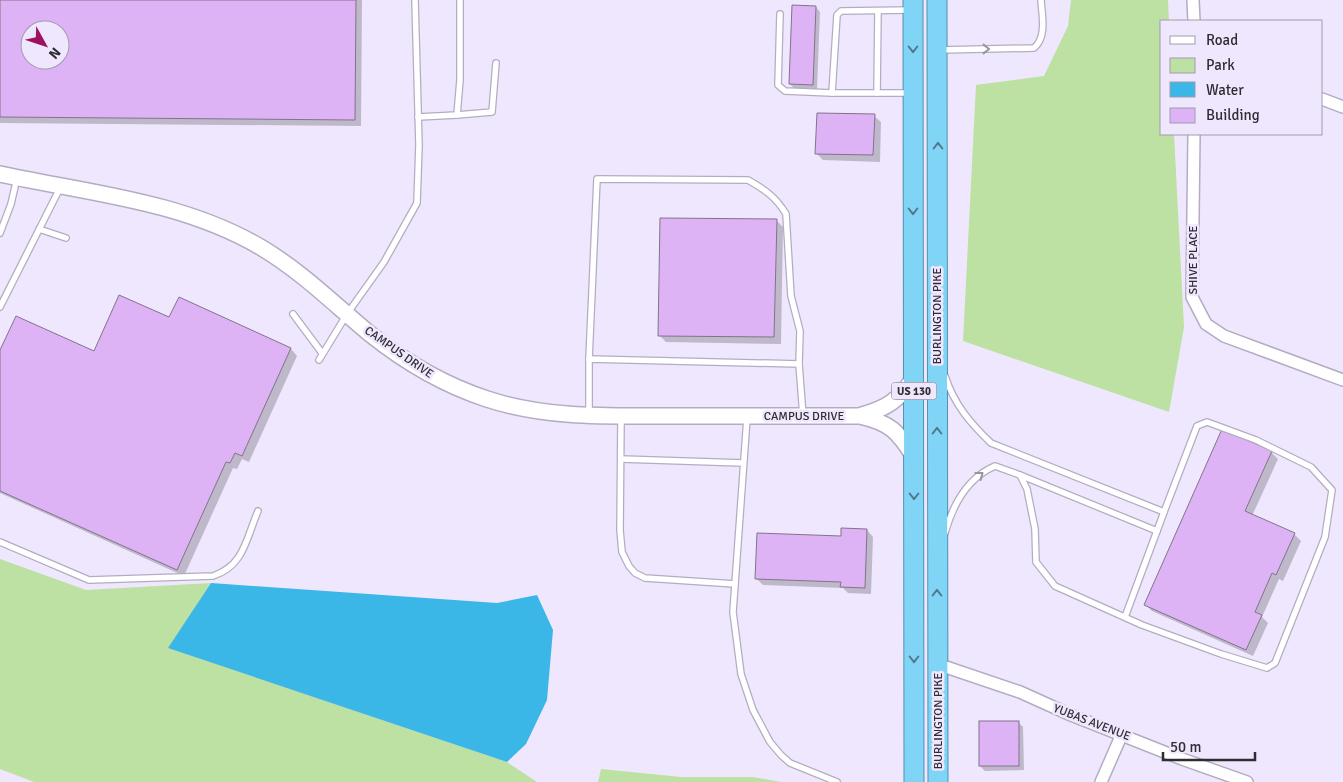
<svg xmlns="http://www.w3.org/2000/svg" width="1343" height="782" viewBox="0 0 1343 782" font-family="Signika,sans-serif">
	<rect width="100%" height="100%" fill="#efe7fd"/>
	<g fill="#bce1a2">
		<polygon points="1071,0 1168,0 1169,21 1162,21 1162,134 1174,134 1184,327 1169,412 963,341 976,85 1044,76 1068,26"/>
		<polygon points="0,559 86,590 211,583 169,648 507,762 537,782 34,782 0,769"/>
		<polygon points="601,769 681,777 753,777 781,782 598,782"/>
	</g>
	<polygon fill="#3ab6e7" points="211,583 497,603 537,595 553,630 547,700 526,744 507,762 168,648"/>
	<g fill="#0003" fill-rule="evenodd">
		<path d="M0 0H362L361 126 0 123ZM30 30H60V60H30Z"/>
		<polygon points="816,7 820,12 817,89 795,89 790,84"/>
		<polygon points="874,116 881,122 880,162 823,160 816,153"/>
		<polygon points="776,220 783,227 781,344 666,342 659,335"/>
		<polygon points="179,299 291,349 297,356 249,462 242,459 237,469 233,468 184,576 0,493 0,353 95,352 170,319"/>
		<polygon points="1271,452 1278,459 1252,516 1294,534 1301,541 1283,581 1279,579 1262,617 1268,623 1253,656 1152,611 1145,604"/>
		<polygon points="867,530 873,537 871,594 848,593 843,588 763,585 756,578 842,538"/>
		<polygon points="1018,722 1023,727 1024,770 985,771 980,766"/>
	</g>
	<g fill="#deb3f5" stroke="#807487" fill-rule="evenodd">
		<path d="M0 0H356L355 120 0 117ZM30 30H60V60H30Z"/>
		<polygon points="792,5 816,6 813,85 789,84"/>
		<polygon points="817,113 875,114 873,155 815,154"/>
		<polygon points="660,218 777,219 774,337 658,336"/>
		<polygon points="119,295 169,317 179,297 291,348 242,456 235,453 230,463 226,462 177,570 0,491 0,350 16,316 94,351"/>
		<polygon points="1222,429 1272,451 1245,511 1295,533 1276,575 1272,573 1255,612 1262,615 1246,650 1144,605"/>
		<polygon points="841,528 867,529 865,588 840,587 841,582 755,579 757,533 841,536"/>
		<rect x="979" y="721" width="40" height="45"/>
	</g>
	<g fill="none" stroke-linecap="round" stroke-linejoin="round">
		<g stroke="#b4acc1" stroke-width="8">
			<g id="service">
				<polyline points="780,14 778,85 785,91 832,93 837,15 841,11 911,10"/>
				<path d="M939 50 1034 48C1047 37 1042 16 1041 0"/>
				<polyline points="832,93 911,93"/>
				<polyline points="877,93 878,11"/>
				<polyline points="457,115 492,112 496,63"/>
				<polyline points="418,117 457,115 460,80 460,0"/>
				<polyline points="39,229 66,238"/>
				<polyline points="0,233 11,204 17,178"/>
				<polyline points="0,307 60,188"/>
				<polyline points="293,314 322,353"/>
				<path d="M589 359 597 179 748 180C764 189 776 197 786 214L791 296 800 331 799 364"/>
				<polyline points="319,360 347,314 384,262 417,203 419,145 415,0"/>
				<path d="M945 376C954 404 970 423 991 443L1164 512 1197 426 1207 422 1256 440 1311 467 1332 490 1325 537 1275 663 1267 668 1221 654 1142 625 1055 586 1036 562 1035 529 1027 489 1020 475 995 466C967 478 953 504 945 533"/>
				<polyline points="589,416 589,359 799,364 803,416"/>
				<polyline points="621,418 620,530 622,552 629,566 635,573 645,578 735,584"/>
				<polyline points="747,418 733,612 741,674 753,710 770,742 781,755 790,763 837,782"/>
				<polyline points="621,459 743,463"/>
				<polyline points="1020,475 1157,531"/>
				<path d="M0 542 89 580 213 576C244 566 246 539 258 511"/>
				<polyline points="1125,617 1164,512"/>
			</g>
		</g>
		<g stroke="#b4acc1" stroke-width="14">
			<g id="minor">
				<polyline points="1193,0 1194,21"/>
				<polyline points="1322,99 1343,107"/>
				<polyline points="1194,134 1192,297 1206,324 1224,336 1343,380"/>
				<polyline points="937,664 1020,692 1071,715 1182,759 1247,782"/>
				<polyline points="1101,782 1122,734"/>
			</g>
		</g>
		<g stroke="#b4acc1" stroke-width="18">
			<g id="tertiary">
				<path d="M0 174C88 193 183 201 262 248 302 272 334 304 370 334 405 362 444 385 487 399 548 419 612 416 675 416 737 416 798 416 860 416 890 423 898 431 914 457"/>
				<path d="M862 415C888 408 898 400 914 378"/>
			</g>
		</g>
		<g stroke="#5092b0" stroke-width="21">
			<g id="trunk">
				<polyline points="913,0 914,782"/>
				<polyline points="937,0 938,782"/>
			</g>
		</g>
		<use href="#service" stroke="#fff" stroke-width="5.5"/>
		<use href="#minor" stroke="#fff" stroke-width="11"/>
		<use href="#tertiary" stroke="#fff" stroke-width="15"/>
		<use href="#trunk" stroke="#80d4f6" stroke-width="19"/>
	</g>
	<defs><path id="oneway-chevron" d="M-2-3.5L2.5 0L-2 3.5" fill="none" stroke-width="1.6" stroke-linecap="round" stroke-linejoin="round" transform="scale(1.25)"/></defs>
	<g stroke="#53788b">
		<use href="#oneway-chevron" transform="translate(913 49) rotate(90)"/>
		<use href="#oneway-chevron" transform="translate(938 146) rotate(-90)"/>
		<use href="#oneway-chevron" transform="translate(913 211) rotate(90)"/>
		<use href="#oneway-chevron" transform="translate(937 431) rotate(-90)"/>
		<use href="#oneway-chevron" transform="translate(914 496) rotate(90)"/>
		<use href="#oneway-chevron" transform="translate(937 593) rotate(-90)"/>
		<use href="#oneway-chevron" transform="translate(914 659) rotate(90)"/>
	</g>
	<g stroke="#97969a">
		<use href="#oneway-chevron" transform="translate(986 49)"/>
		<use href="#oneway-chevron" transform="translate(980 475) rotate(-37)"/>
	</g>
	<g text-anchor="middle" stroke-width="5" stroke-linejoin="round" paint-order="stroke">
		<rect fill="#efe7fd" stroke="#696470" stroke-width="1" x="891.5" y="382.5" width="45" height="17" rx="4"/>
		<g font-size="11" font-weight="bold" fill="#2f2c34">
			<text x="914" y="395">US 130</text>
		</g>
		<g font-size="12" fill="#2f2c34" stroke="#efe7fd">
			<text transform="translate(1193 260) rotate(-90)" y="4">SHIVE PLACE</text>
			<text transform="translate(937 316) rotate(-90)" y="4">BURLINGTON PIKE</text>
			<text transform="translate(399 352) rotate(35)" y="4">CAMPUS DRIVE</text>
			<text x="804" y="420">CAMPUS DRIVE</text>
			<text transform="translate(938 721) rotate(-90)" y="4">BURLINGTON PIKE</text>
			<text transform="translate(1092 722) rotate(21)" y="4">YUBAS AVENUE</text>
		</g>
	</g>
	<rect x="1160" y="20" width="162" height="115" fill="#efe7fd" stroke="#a29cad"/>
	<rect x="1170" y="36" width="25" height="8" fill="#ffffff" stroke="#a29cad"/>
	<text x="1206" y="45" font-size="15" fill="#2f2c34">Road</text>
	<rect x="1170" y="58" width="25" height="15" fill="#bce1a2" stroke="#a29cad"/>
	<text x="1206" y="70" font-size="15" fill="#2f2c34">Park</text>
	<rect x="1170" y="82" width="25" height="15" fill="#3ab6e7" stroke="#a29cad"/>
	<text x="1206" y="95" font-size="15" fill="#2f2c34">Water</text>
	<rect x="1170" y="108" width="25" height="15" fill="#deb3f5" stroke="#a29cad"/>
	<text x="1206" y="120" font-size="15" fill="#2f2c34">Building</text>
	<g transform="translate(45 45) rotate(130)"><circle r="24" fill="#efe7fd" stroke="#a29cad"/>
	<path d="M0-4L9 19L0 12L-9 19Z" fill="#9e115d"/>
	<text y="-8" font-size="14" font-weight="bold" text-anchor="middle" fill="#2f2c34">N</text>
	</g>
	<path d="M1163 752v8h92v-8" fill="none" stroke="#2f2c34" stroke-width="2.5"/>
	<text x="1170" y="752" font-size="15" fill="#2f2c34" stroke="#efe7fd" stroke-width="4" paint-order="stroke">50 m</text>
</svg>
